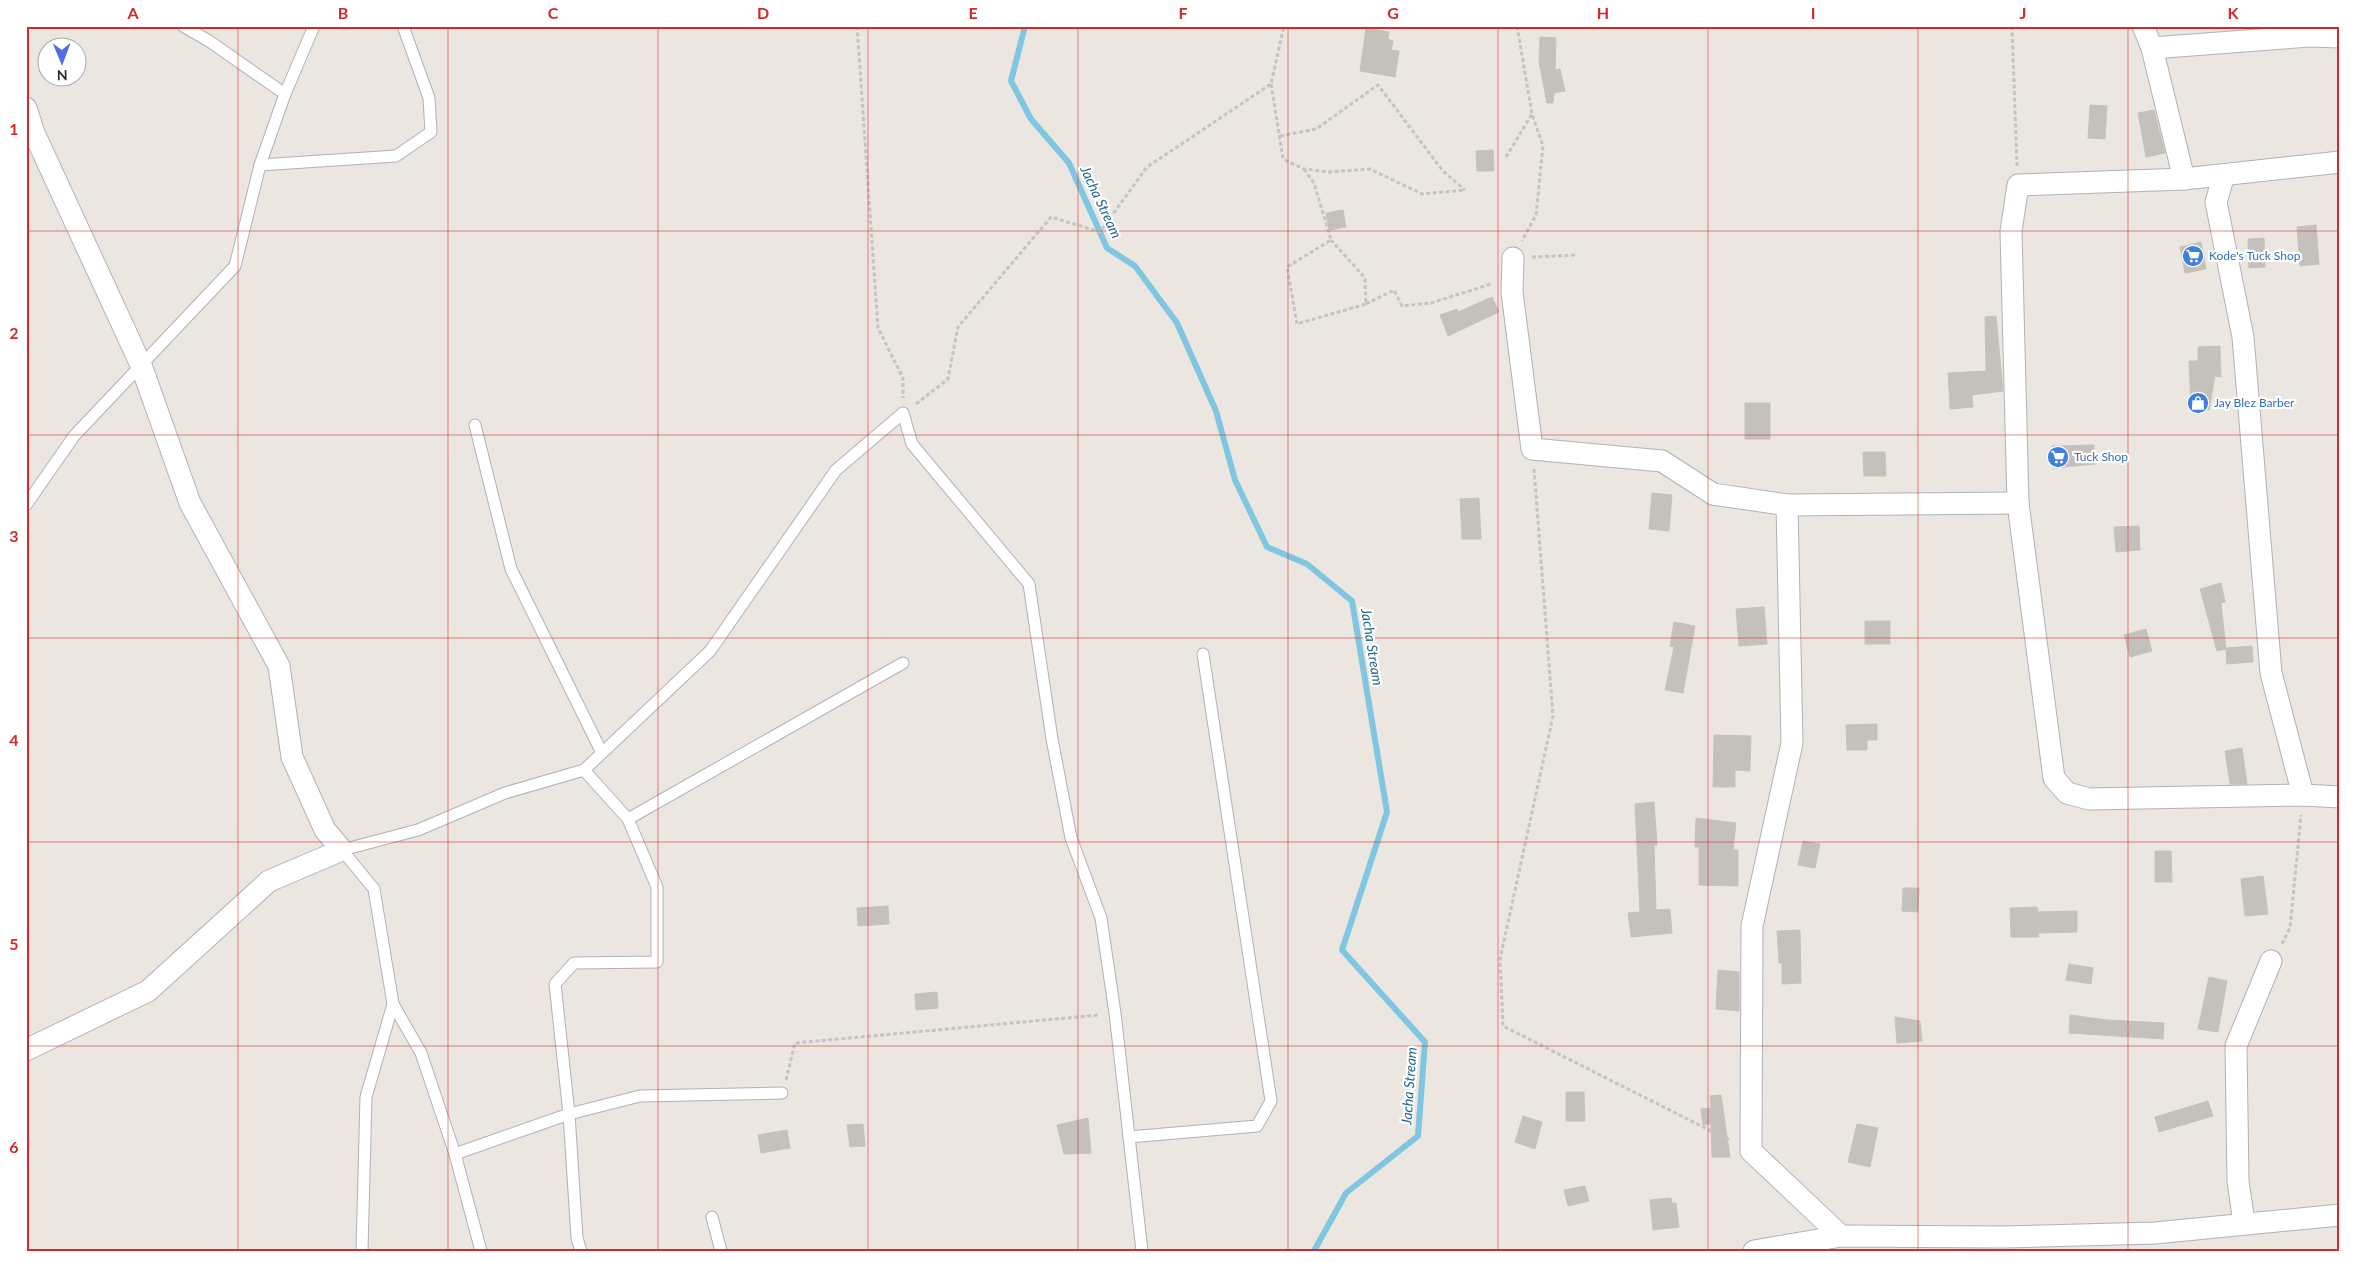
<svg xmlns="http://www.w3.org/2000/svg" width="2366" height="1277" viewBox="0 0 2366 1277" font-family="Lato,sans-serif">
	<rect width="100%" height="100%" fill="#ebe6e0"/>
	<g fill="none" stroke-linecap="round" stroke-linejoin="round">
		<polyline stroke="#7fc6e1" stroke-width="6" points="1025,26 1011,81 1031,119 1069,163 1107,248 1135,266 1177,323 1216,411 1235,480 1267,547 1307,564 1352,601 1387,812 1342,950 1425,1042 1418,1136 1346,1193 1314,1251"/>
	</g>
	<g fill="#c4c0bb" stroke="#c7c2b9">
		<polygon points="1366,28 1389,32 1388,39 1393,41 1391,50 1399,51 1395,77 1360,71"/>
		<polygon points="1540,37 1556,38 1555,70 1560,69 1565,91 1554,93 1553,103 1547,103 1539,62"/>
		<polygon points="2090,105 2107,106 2105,139 2088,138"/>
		<polygon points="2154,110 2165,153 2146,157 2138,113"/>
		<polygon points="1493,150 1494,171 1477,171 1476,151"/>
		<polygon points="1343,210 1346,227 1329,230 1326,213"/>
		<polygon points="2316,225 2319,264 2300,266 2297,227"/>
		<polygon points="2264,238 2265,267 2249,268 2248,239"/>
		<polygon points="2201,242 2206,269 2185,273 2180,247"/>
		<polygon points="1492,297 1499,312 1448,336 1440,315 1457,309 1458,312"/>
		<polygon points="1996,316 2003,391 1972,395 1973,407 1950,409 1948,373 1986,371 1985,317"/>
		<polygon points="2220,346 2221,377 2215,376 2209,410 2191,407 2189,361 2198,361 2198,347"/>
		<rect x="1745" y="403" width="25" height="36"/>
		<polygon points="2094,445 2095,464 2053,468 2052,446"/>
		<polygon points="1863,452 1885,452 1886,476 1864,476"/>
		<polygon points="1652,493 1672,495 1669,531 1649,529"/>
		<polygon points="1479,498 1481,539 1462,539 1460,499"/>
		<polygon points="2139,526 2140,550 2116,552 2114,527"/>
		<polygon points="2221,583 2225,602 2221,603 2226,649 2217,651 2200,589"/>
		<polygon points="1764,607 1767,644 1739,646 1736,609"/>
		<rect x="1865" y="621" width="25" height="23"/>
		<polygon points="1674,622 1695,626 1683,693 1665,690 1674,647 1670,646"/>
		<polygon points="2146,629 2152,651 2130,657 2124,635"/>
		<polygon points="2252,646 2253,662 2227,664 2226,648"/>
		<polygon points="1877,724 1877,740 1867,740 1867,750 1847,750 1846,725"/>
		<polygon points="1714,735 1751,736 1750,771 1735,770 1735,787 1713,787"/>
		<polygon points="2242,748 2247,784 2230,784 2225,751"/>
		<polygon points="1654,802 1657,845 1654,845 1656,910 1670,909 1672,933 1631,937 1628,913 1640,912 1635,804"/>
		<polygon points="1696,818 1736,823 1733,850 1738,850 1738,886 1699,885 1699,847 1695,847"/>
		<polygon points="1803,841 1820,844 1815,868 1798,865"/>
		<polygon points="2155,851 2171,851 2172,882 2155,882"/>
		<polygon points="2263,876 2268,914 2245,916 2241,879"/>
		<polygon points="1903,888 1919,888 1918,912 1902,911"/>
		<polygon points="888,906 889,924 858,926 857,908"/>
		<polygon points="2037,907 2038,912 2077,911 2077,932 2038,933 2039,937 2011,937 2010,908"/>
		<polygon points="1800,930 1801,983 1782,984 1782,963 1779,963 1777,931"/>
		<polygon points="2069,964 2093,968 2091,984 2066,980"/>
		<polygon points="1718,970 1739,972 1739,1011 1716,1009"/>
		<polygon points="2209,977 2227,981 2218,1032 2198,1029"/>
		<polygon points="937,992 938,1008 916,1010 915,994"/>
		<polygon points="2070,1015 2107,1020 2164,1023 2163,1039 2069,1033"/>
		<polygon points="1895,1017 1920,1021 1922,1041 1897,1043"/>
		<polygon points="1566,1092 1584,1092 1585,1121 1566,1121"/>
		<polygon points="1721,1095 1730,1157 1712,1157 1711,1124 1703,1125 1701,1109 1711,1108 1710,1096"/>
		<polygon points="2208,1101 2213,1116 2159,1132 2155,1117"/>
		<polygon points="1523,1116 1542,1122 1535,1149 1515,1142"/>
		<polygon points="1088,1118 1091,1153 1064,1154 1057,1125"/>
		<polygon points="863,1124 865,1146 850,1147 847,1125"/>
		<polygon points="1857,1124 1878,1128 1870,1167 1848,1162"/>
		<polygon points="787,1130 790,1148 761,1153 758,1135"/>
		<polygon points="1585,1186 1589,1201 1568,1206 1564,1190"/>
		<polygon points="1671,1198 1672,1203 1676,1203 1679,1227 1653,1230 1650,1200"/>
	</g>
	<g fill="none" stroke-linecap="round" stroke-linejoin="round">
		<g stroke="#b0b1ba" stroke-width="13">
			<g id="service">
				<polyline points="183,26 209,41 285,94"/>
				<polyline points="260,165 285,94 314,26"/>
				<polyline points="475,425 511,569 602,753"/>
				<polyline points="26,505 74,436 235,266 260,165 396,156 431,132 429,98 403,26"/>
				<polyline points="584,770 628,819 903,663"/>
				<polyline points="393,1004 421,1053 455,1154 481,1251"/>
				<polyline points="1129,1137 1257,1126 1271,1101 1203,654"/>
				<polyline points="455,1154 569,1114 640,1096 782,1093"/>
				<polyline points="712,1217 721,1251"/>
				<polyline points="362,1251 366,1097 393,1004 374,889 342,850 418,830 505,793 584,770 710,651 836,470 903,413 912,444 1029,584 1052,739 1071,838 1101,918 1115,1013 1142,1251"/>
				<polyline points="581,1251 577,1238 569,1114 555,984 574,963 657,962 657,887 628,819"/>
			</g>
		</g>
		<g stroke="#b0b1ba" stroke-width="23">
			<g id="minor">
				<polyline points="2143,26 2152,48 2184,179"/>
				<polyline points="2152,48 2310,36 2340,37"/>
				<polyline points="26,108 34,133 141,365 190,503 279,666 292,757 325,830 342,850 269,881 148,991 26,1050"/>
				<polyline points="2340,162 2184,179 2018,185 2011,231 2018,503 2054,778 2067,793 2089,799 2303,795 2340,797"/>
				<polyline points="2224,175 2216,202 2243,337 2271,673 2303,795"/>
				<polyline points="1513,258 1512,292 1532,449 1662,461 1713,494 1787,505 2018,503"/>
				<polyline points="1787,505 1792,743 1752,926 1751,1151 1841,1236"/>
				<polyline points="2244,1223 2238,1181 2236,1046 2271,961"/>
				<polyline points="1754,1251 1841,1236 2003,1237 2155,1233 2340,1215"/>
			</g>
		</g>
		<g stroke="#c4c4c4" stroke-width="3" stroke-dasharray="4 2.5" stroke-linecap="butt">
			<polyline points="857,26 878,328 903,378 903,398"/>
			<polyline points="1360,26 1360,27"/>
			<polyline points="1517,26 1532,114 1543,146 1536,215 1522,241"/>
			<polyline points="2012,26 2017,166"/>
			<polyline points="1271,84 1283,159 1304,169 1329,172 1370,169 1422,194 1465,190"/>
			<polyline points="1280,136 1316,129 1378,85 1443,171 1465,190"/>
			<polyline points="1506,157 1532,114"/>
			<polyline points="1304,169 1314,183 1331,240 1287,267 1297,324 1366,304 1365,278 1331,240"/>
			<polyline points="1532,257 1577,255"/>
			<polyline points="1366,304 1394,290 1402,306 1431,303 1491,284"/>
			<polyline points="916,404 948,379 958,327 1051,217 1100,232 1147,167 1271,84 1284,26"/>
			<polyline points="1534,469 1553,716 1500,959 1503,1026 1731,1141"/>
			<polyline points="2282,944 2290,928 2301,815"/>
			<polyline points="786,1080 795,1043 1099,1015"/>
		</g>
		<use href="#service" stroke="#fff" stroke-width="11"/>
		<use href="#minor" stroke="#fff" stroke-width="21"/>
	</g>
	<path fill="none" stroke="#d62828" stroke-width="1" stroke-opacity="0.55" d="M238 26V1251M448 26V1251M658 26V1251M868 26V1251M1078 26V1251M1288 26V1251M1498 26V1251M1708 26V1251M1918 26V1251M2128 26V1251M26 231H2340M26 435H2340M26 638H2340M26 842H2340M26 1046H2340"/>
	<defs>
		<g id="supermarket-disc" transform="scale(1.125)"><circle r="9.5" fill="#3f7fe0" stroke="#fff"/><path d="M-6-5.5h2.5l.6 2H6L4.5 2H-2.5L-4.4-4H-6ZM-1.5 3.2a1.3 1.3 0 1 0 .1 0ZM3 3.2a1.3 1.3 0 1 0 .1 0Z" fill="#fff"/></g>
		<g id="shop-disc" transform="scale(1.125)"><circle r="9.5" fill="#3f7fe0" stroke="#fff"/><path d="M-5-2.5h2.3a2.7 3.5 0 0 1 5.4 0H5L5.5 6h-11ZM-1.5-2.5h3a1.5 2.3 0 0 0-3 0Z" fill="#fff"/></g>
	</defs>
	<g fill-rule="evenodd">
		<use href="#supermarket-disc" x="2193" y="256"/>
		<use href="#shop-disc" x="2198" y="403"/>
		<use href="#supermarket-disc" x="2058" y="457"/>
	</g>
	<g text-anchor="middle" stroke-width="4.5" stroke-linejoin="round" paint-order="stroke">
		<g font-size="12" fill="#366cbe" stroke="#fff" text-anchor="start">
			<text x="2209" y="260">Kode's Tuck Shop</text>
			<text x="2214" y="407">Jay Blez Barber</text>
			<text x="2074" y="461">Tuck Shop</text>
		</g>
		<g font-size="14" font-style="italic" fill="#1e668d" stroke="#fff">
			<text transform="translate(1101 202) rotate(65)" y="5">Jacha Stream</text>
			<text transform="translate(1372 647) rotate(81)" y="5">Jacha Stream</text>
			<text transform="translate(1409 1086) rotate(-86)" y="5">Jacha Stream</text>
		</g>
	</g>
	<rect width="2366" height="1277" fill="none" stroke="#ffffff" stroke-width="55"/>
	<g transform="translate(62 62) rotate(179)"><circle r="24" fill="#ffffff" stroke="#aaaaaa"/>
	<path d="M0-4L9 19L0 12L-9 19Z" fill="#536de5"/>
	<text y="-8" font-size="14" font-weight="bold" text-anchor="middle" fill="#2b2b2b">N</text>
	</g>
	<rect x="28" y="28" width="2310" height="1222" fill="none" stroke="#d62828" stroke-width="2"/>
	<g font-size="16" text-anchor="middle" font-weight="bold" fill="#d62828">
		<text x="133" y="19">A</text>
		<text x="343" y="19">B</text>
		<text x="553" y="19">C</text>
		<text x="763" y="19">D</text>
		<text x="973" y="19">E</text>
		<text x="1183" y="19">F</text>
		<text x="1393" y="19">G</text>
		<text x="1603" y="19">H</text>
		<text x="1813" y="19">I</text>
		<text x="2023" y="19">J</text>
		<text x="2233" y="19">K</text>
		<text x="14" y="135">1</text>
		<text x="14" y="339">2</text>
		<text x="14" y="542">3</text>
		<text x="14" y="746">4</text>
		<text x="14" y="950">5</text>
		<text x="14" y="1153">6</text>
	</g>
</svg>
